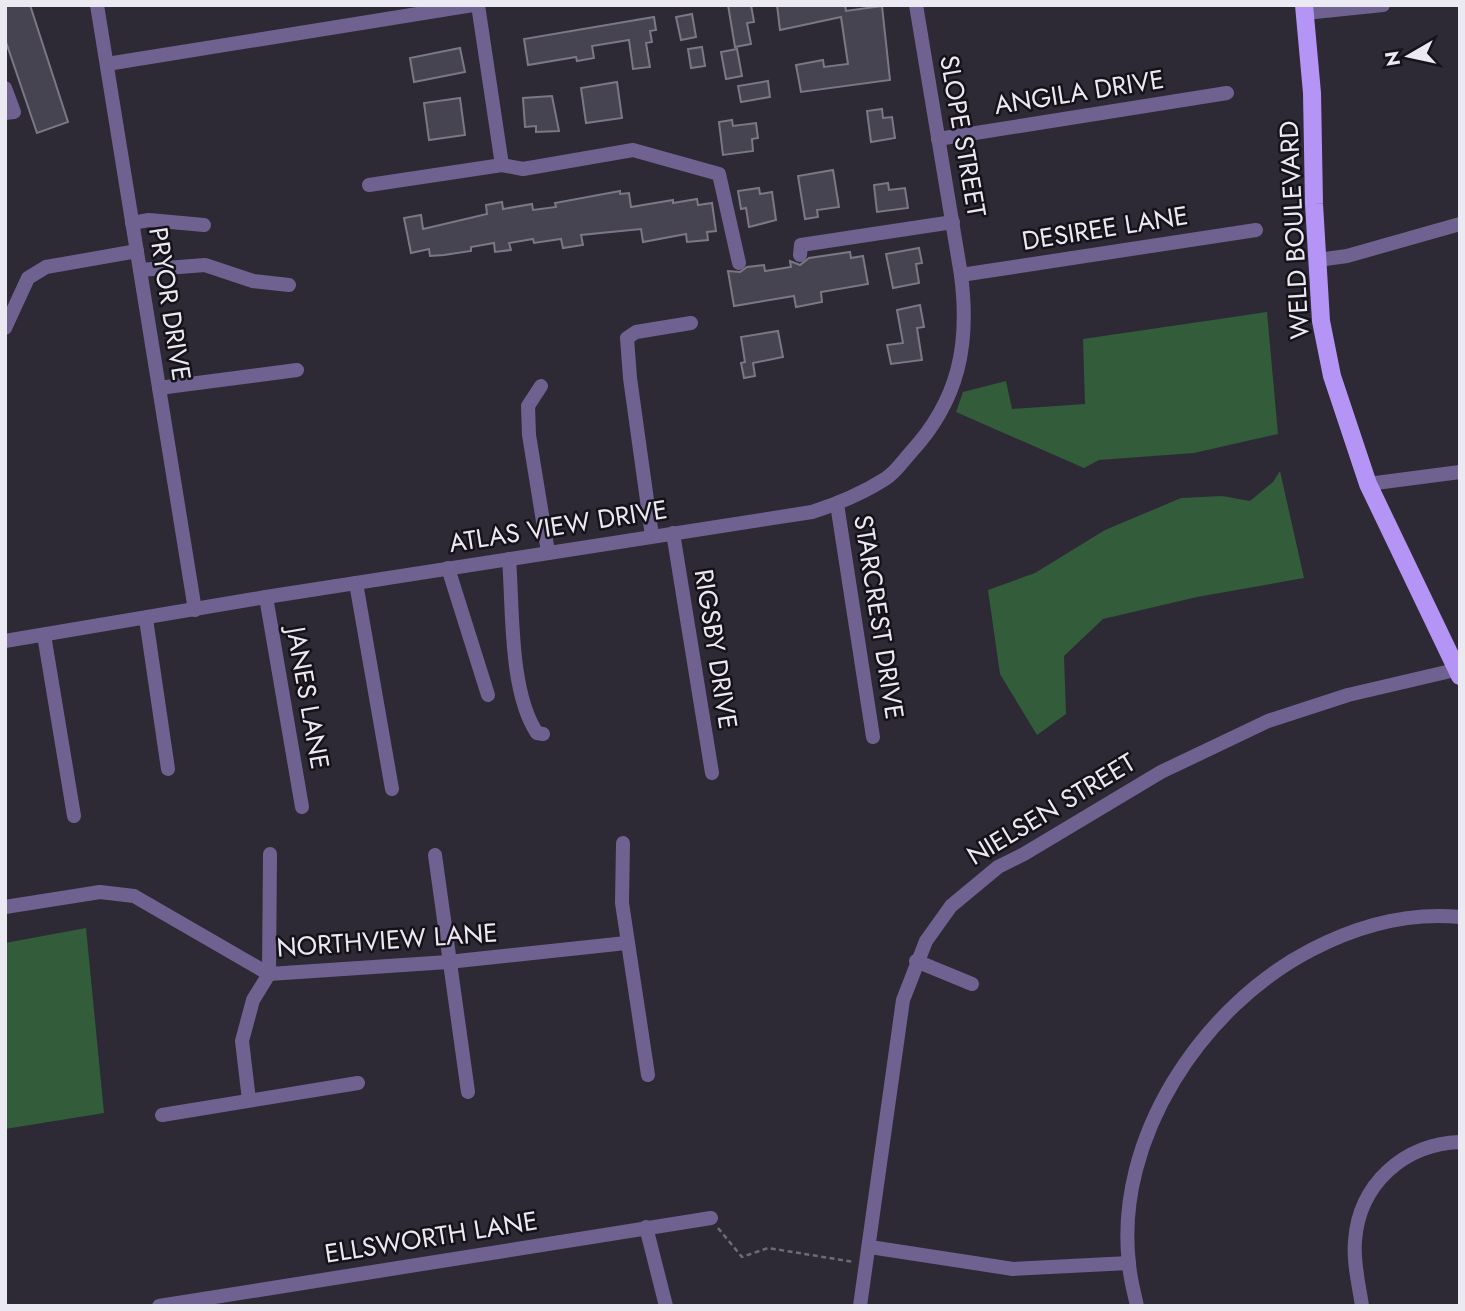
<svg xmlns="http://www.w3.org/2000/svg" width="1465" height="1311" viewBox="0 0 1465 1311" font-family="Jost,sans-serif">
	<rect width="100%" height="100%" fill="#2d2a36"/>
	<g fill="#325c3a">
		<polygon points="1267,312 1278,434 1194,453 1099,460 1084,468 956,412 963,392 1006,381 1012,409 1085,404 1083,339"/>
		<polygon points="1280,471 1304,578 1197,597 1103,619 1064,656 1066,714 1037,735 1000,674 988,590 1035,573 1105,530 1181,498 1222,496 1250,501 1273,482"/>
		<polygon points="86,928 104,1113 5,1129 5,943"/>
	</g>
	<g fill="#474451" stroke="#7b7785" stroke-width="2">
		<polygon points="5,5 30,5 68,122 37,133 5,39"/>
		<polygon points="728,5 751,5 754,22 747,23 751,44 735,47"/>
		<polygon points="777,5 845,5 846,11 882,6 890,80 801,92 796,65 823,60 824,67 848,64 841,17 780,30"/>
		<polygon points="692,14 696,37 681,40 676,17"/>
		<polygon points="654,17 656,30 650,31 652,42 646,43 650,67 633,69 629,40 592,46 594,58 577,61 576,57 528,65 524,39"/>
		<polygon points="702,47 705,66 691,68 688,49"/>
		<polygon points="460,48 465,72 414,82 410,58"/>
		<polygon points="737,49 742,76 726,79 721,52"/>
		<polygon points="768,81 770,97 741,102 738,86"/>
		<polygon points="617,82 622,118 586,123 581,88"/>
		<polygon points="552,96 559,131 536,132 536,126 525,127 523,98"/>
		<polygon points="460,98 465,135 429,140 424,103"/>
		<polygon points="882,109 883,118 892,117 895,138 871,142 867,111"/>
		<polygon points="732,120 733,126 756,123 758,138 752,139 753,151 723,155 719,122"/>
		<polygon points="833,170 839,207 817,210 818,217 805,219 798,176"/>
		<polygon points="888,183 889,190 905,188 908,208 877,212 874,185"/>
		<polygon points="759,188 760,194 772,192 776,220 749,227 746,208 741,209 738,191"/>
		<polygon points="620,191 620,194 629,193 631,207 673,200 673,203 697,199 698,205 712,203 716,231 707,232 708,240 687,242 686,234 643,242 641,229 581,235 583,245 563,248 561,239 534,243 533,239 509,243 511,250 495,252 494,243 471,247 471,251 444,255 430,256 429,249 411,253 404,218 421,215 423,229 487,214 486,205 502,202 503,209 532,204 533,210 556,207 555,203"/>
		<polygon points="919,248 922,263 916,264 919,283 893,288 886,254"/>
		<polygon points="850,252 851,258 863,256 868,284 821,292 822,302 796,307 794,296 734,306 728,271 740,272 747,267 764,265 765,271 791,267 790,261 800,265 809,258"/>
		<polygon points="920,305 924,327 917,328 922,360 891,364 887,345 903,343 897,310"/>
		<polygon points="778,331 783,357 753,363 755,376 744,378 741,363 745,362 741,337"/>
	</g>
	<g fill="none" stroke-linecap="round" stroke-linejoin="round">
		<polyline stroke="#6e6b76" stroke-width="2.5" stroke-dasharray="5 3.5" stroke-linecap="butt" points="718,1228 742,1257 768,1248 854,1262"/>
		<g stroke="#706290" stroke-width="14">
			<polyline points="97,5 195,610"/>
			<polyline points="478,5 502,165"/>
			<polyline points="1305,13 1383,5"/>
			<polyline points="107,64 473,5"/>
			<polyline points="5,88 14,112 5,113"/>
			<polyline points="938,139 1227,93"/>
			<polyline points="369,185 502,165 523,169 633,150 719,174 739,263"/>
			<polyline points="132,223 149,220 204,225"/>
			<polyline points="800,255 801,245 953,222"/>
			<polyline points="1318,260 1347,256 1460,224"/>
			<polyline points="140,270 205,265 253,281 289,285"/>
			<polyline points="961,275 1256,230"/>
			<polyline points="5,328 28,278 46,267 137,251"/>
			<polyline points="541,386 528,406 529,435 548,552"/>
			<polyline points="159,388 297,370"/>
			<polyline points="1368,484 1460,472"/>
			<polyline points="837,504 873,737"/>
			<polyline points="673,533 712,773"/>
			<polyline points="652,536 630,378 627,338 636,332 691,323"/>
			<path d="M509 559C513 608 509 691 537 733L543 734"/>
			<polyline points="448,568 488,695"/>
			<polyline points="356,583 392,789"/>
			<polyline points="266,597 302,807"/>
			<polyline points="146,619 168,769"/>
			<polyline points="44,635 74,816"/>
			<path d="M5 641 266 597 812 512C837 504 863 493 885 479 895 473 903 461 911 452 959 400 970 344 961 275L916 5"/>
			<polyline points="623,843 622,903 648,1075"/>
			<polyline points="435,855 468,1092"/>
			<polyline points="5,907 100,892 134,896 269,974 448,962 626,943"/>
			<polyline points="916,961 972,984"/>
			<polyline points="249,1100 242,1041 253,1000 269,974 270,854"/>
			<polyline points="162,1115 358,1083"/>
			<polyline points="646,1227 666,1306"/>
			<polyline points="870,1247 1013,1269 1129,1263"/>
			<polyline points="159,1306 711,1218"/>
			<polyline points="860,1306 903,1000 926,941 951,906 998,867 1024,854 1161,772 1268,721 1348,695 1455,670"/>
			<path d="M1137 1306C1134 1292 1130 1278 1129 1264 1114 1138 1203 1006 1311 950 1357 926 1408 912 1460 917"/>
			<path d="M1362 1306C1359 1285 1353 1262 1355 1241 1359 1184 1404 1144 1460 1142"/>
		</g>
		<polyline stroke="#b495f5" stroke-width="18" points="1304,5 1312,93 1314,204 1321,321 1332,376 1368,484 1460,676"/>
	</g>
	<g text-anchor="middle" stroke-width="5" stroke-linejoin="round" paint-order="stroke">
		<g font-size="26" fill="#ebe9f1" stroke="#151319">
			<text transform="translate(1079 92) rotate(-9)" y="9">ANGILA DRIVE</text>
			<text transform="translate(963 136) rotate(80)" y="9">SLOPE STREET</text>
			<text transform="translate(1105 228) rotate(-9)" y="9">DESIREE LANE</text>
			<text transform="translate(1294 230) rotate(-93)" y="9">WELD BOULEVARD</text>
			<text transform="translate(170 304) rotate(81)" y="9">PRYOR DRIVE</text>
			<text transform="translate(558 526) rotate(-9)" y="9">ATLAS VIEW DRIVE</text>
			<text transform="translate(879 617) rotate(81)" y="9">STARCREST DRIVE</text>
			<text transform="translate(716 649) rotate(81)" y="9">RIGSBY DRIVE</text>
			<text transform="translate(308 698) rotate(80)" y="9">JANES LANE</text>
			<text transform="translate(1051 809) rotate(-31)" y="9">NIELSEN STREET</text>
			<text transform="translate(387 940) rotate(-4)" y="9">NORTHVIEW LANE</text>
			<text transform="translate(431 1237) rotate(-9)" y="9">ELLSWORTH LANE</text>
		</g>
	</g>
	<rect width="1465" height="1311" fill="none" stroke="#ebe9f1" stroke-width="14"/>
	<g transform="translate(1409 56) rotate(261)" stroke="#151319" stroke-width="5" paint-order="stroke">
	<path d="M0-5L12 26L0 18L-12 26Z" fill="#ebe9f1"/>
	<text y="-10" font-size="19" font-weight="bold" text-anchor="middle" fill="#ebe9f1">N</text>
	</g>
</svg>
